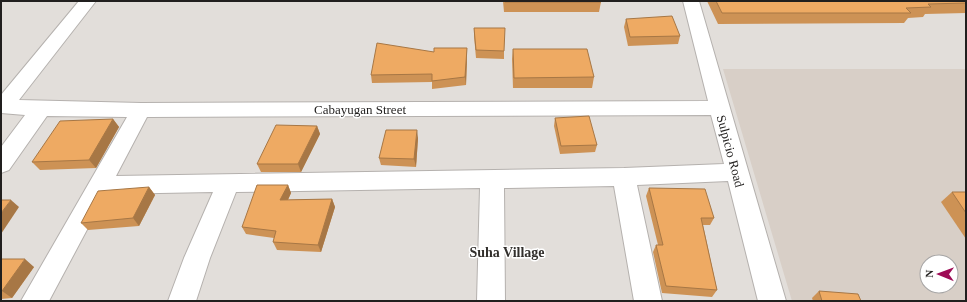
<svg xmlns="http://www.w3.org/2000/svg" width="967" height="302" viewBox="0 0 967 302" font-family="'Times New Roman',serif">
	<rect width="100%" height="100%" fill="#e2deda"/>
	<path fill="#d8cfc7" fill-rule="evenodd" d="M723 69H966V301H792ZM927 262H951V286H927Z"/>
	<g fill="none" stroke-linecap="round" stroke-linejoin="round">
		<g stroke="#b5b1ae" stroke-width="2">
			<path id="street" d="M79 1H96L19 100 141 103 708 101 683 1H699L786 301H758L728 181 637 185 662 301H634L614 186 504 188 505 301H477L480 188 236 192 210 258 196 301H168L184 258 213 192 106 194 49 301H21L127 117 47 116 9 170 1 173V147L25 115 1 113V95ZM711 115 724 164 624 168 116 176 147 117Z"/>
		</g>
		<use href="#street" fill="#fff" fill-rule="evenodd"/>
	</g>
	<g fill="#cd9255">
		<polygon points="503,1 601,1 601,2 599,12 504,12"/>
		<polygon points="707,1 966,1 966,13 925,14 923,17 908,18 904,23 718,24"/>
		<polygon points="626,19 680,36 678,44 628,46 624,27"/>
		<polygon points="474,28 504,51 504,59 476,58 474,36"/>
		<polygon points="467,48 467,56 466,85 432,89 432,82 372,83 371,75 434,52"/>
		<polygon points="513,49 594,77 592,88 513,88 512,59"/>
		<polygon points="555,118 597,145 595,152 560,154 554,126"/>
		<polygon points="113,119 119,127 96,168 40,170 32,162"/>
		<polygon points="317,126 320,134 301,172 261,172 257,164"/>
		<polygon points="418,138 416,167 381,165 379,158"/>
		<polygon points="288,185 291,193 288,200 332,199 335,207 321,252 277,250 273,242 274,238 246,234 242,227"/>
		<polygon points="149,187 155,195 139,226 88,230 81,223"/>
		<polygon points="649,188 714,218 710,225 703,225 717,290 712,297 662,293 653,252 656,245 658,245 646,196"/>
		<polygon points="952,192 966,192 966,239 941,202"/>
		<polygon points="1,259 34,267 12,298 1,299"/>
		<polygon points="819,291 861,301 813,301 812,298"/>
	</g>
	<g fill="#a77745">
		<polygon points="467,48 467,56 466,85 465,77"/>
		<polygon points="113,119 119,127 96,168 89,160"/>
		<polygon points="317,126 320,134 301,172 298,164"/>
		<polygon points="417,130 418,138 416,167 414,159"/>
		<polygon points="288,185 291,193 284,208 280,200"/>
		<polygon points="149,187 155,195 139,226 133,218"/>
		<polygon points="332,199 335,207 321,252 318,245"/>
		<polygon points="11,200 19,207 1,234 1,213"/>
		<polygon points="25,259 34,267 12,298 2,291"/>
	</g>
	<g fill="#eeaa63" stroke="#a77745">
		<polygon points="504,1 601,1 601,2 505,2"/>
		<polygon points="716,1 966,1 966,3 928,4 931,7 906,8 911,13 722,13"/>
		<polygon points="672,16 680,36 630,37 626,19"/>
		<polygon points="474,28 505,28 504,51 476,50"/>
		<polygon points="377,43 434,52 434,48 467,48 465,77 432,81 432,74 371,75"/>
		<polygon points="513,49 587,49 594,77 514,78"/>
		<polygon points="589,116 597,145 561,146 555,118"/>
		<polygon points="113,119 89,160 32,162 60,121"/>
		<polygon points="276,125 317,126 298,164 257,164"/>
		<polygon points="386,130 417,130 414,159 379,158"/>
		<polygon points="257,185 288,185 280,200 332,199 318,245 273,242 276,231 242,227"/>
		<polygon points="149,187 133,218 81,223 98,191"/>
		<polygon points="649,188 705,189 714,218 701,218 717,290 666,286 656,245 663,245"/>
		<polygon points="952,192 966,192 966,213"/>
		<polygon points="1,200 11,200 1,213"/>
		<polygon points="1,259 25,259 2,291 1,291"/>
		<polygon points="819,291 858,294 861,301 822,301"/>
	</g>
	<g text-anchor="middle" stroke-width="3" stroke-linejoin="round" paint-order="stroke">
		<g font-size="13" fill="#211f1e" stroke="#fff">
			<text x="360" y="114">Cabayugan Street</text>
			<text transform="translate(731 151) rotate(75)" y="5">Sulpicio Road</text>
		</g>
		<g font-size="14" font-weight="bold" fill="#322f2c" stroke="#fff">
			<text x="507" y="257">Suha Village</text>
		</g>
	</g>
	<rect width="967" height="302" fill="none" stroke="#211f1e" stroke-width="4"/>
	<g transform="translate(939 274) rotate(271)"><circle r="19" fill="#ffffff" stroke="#a6a5a5"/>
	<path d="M0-3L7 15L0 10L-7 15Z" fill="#9e0c56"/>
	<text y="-6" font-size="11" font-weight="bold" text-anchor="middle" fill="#211f1e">N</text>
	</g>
</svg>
